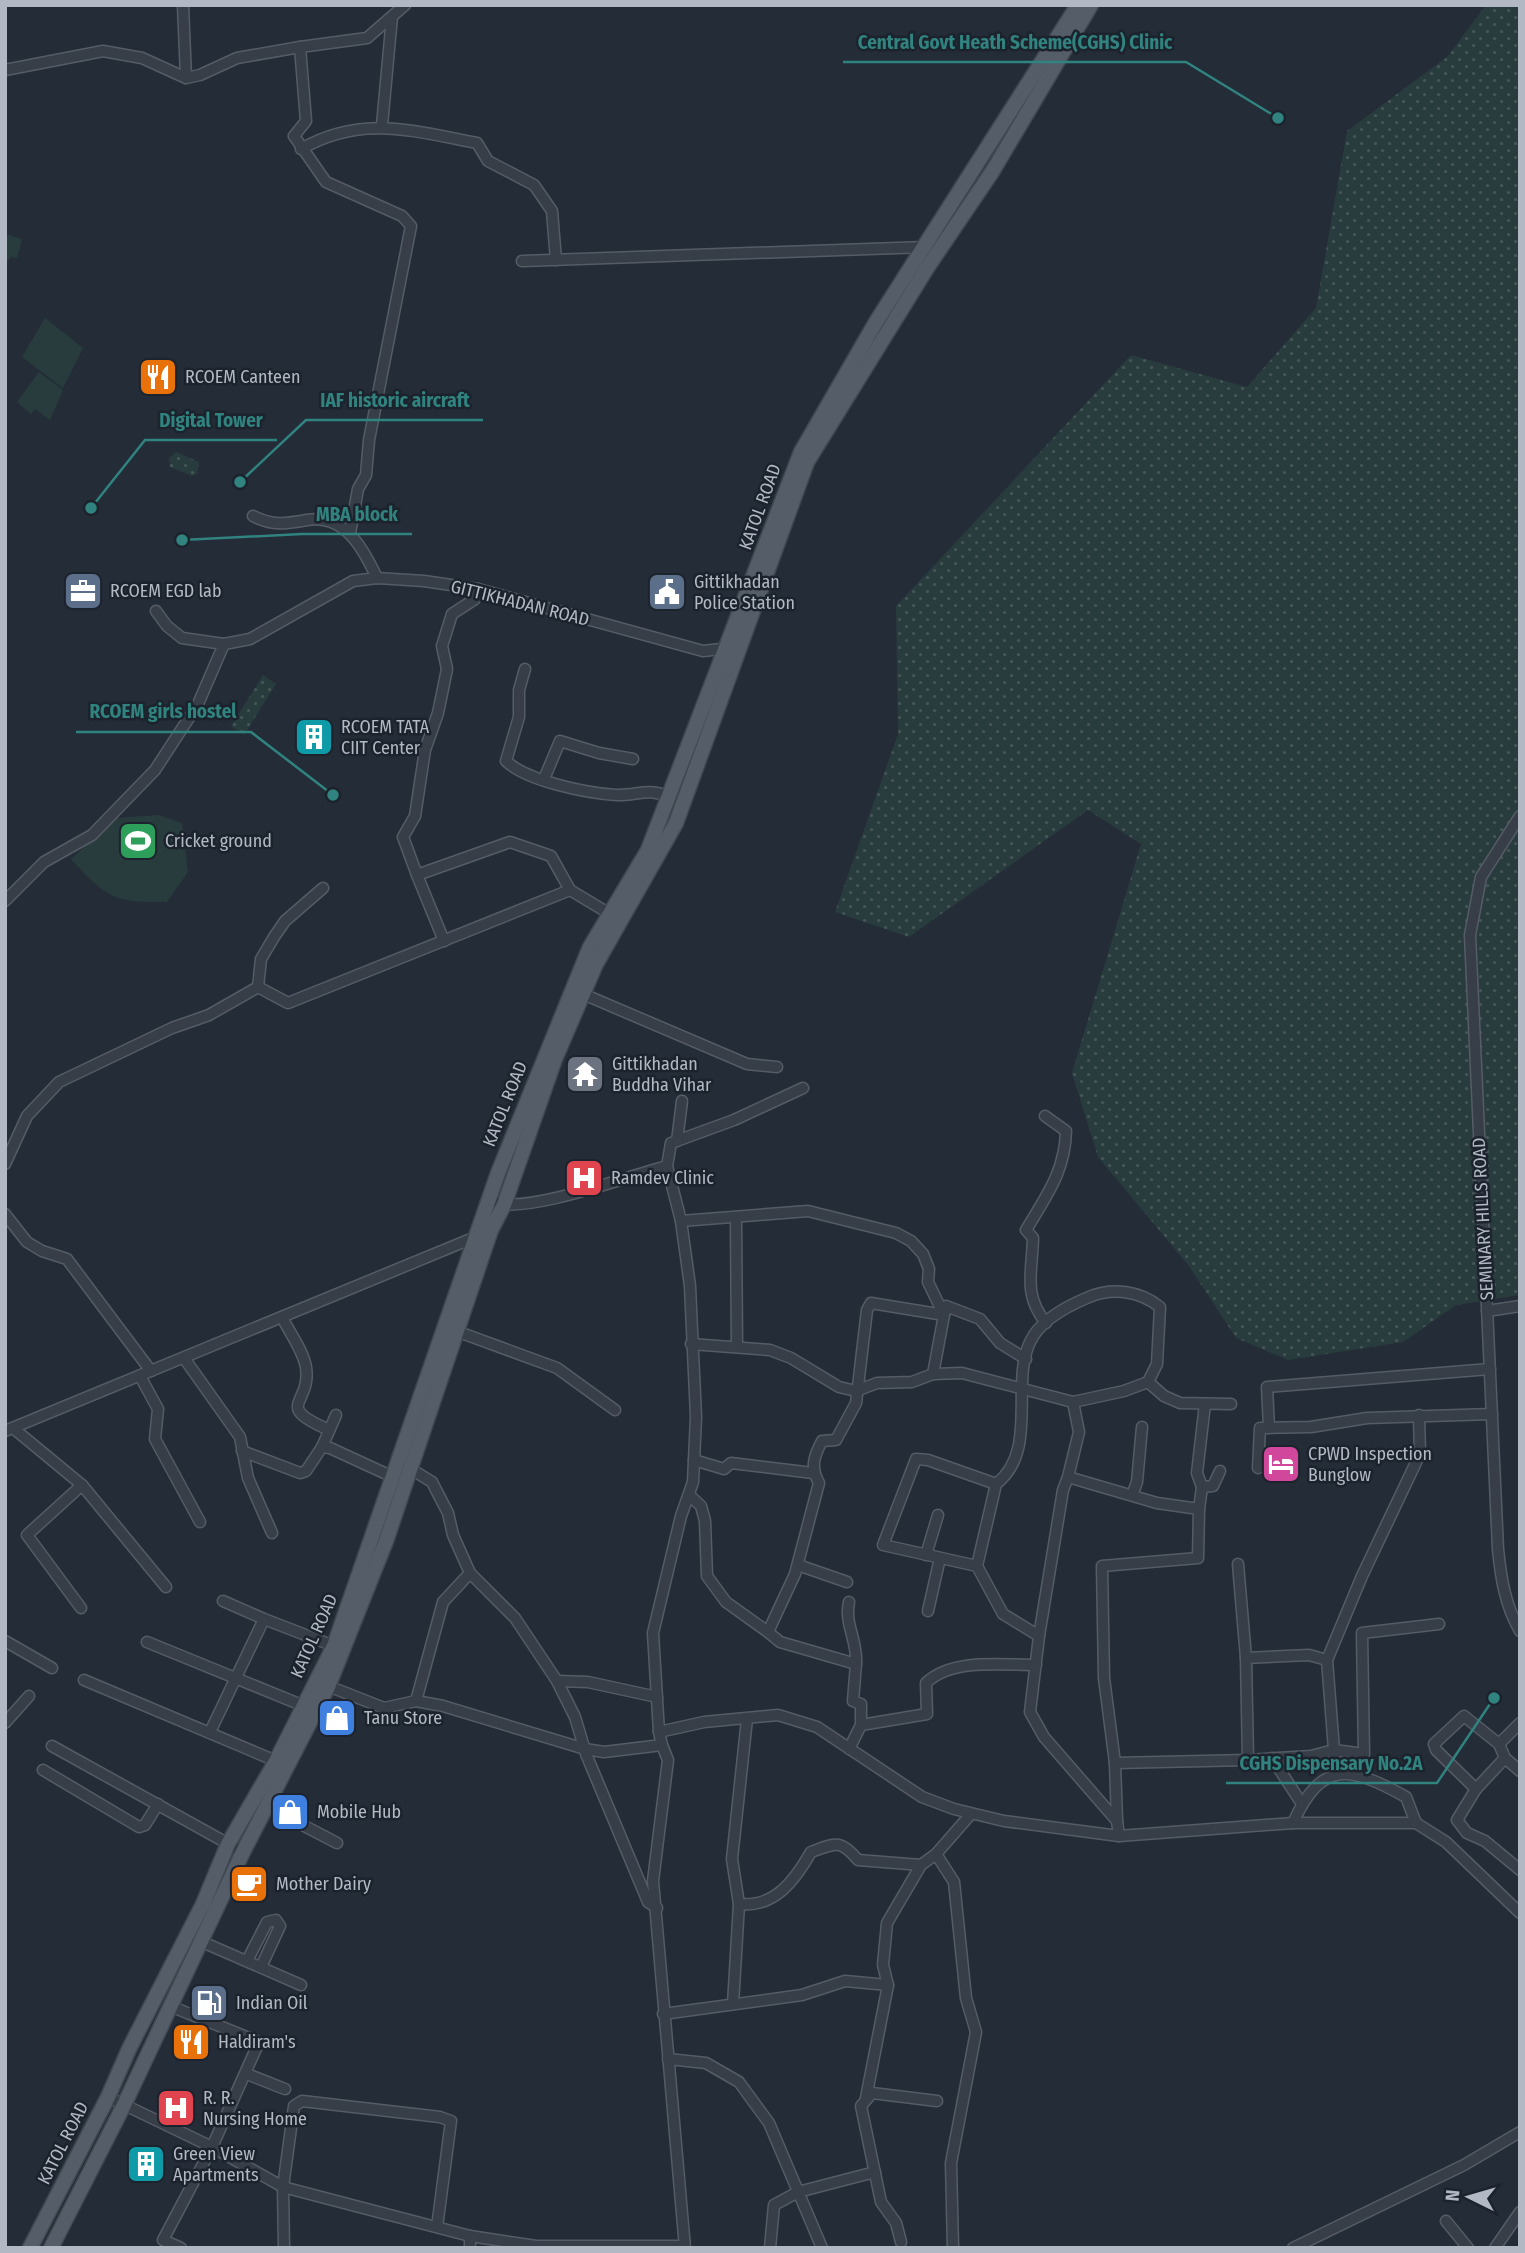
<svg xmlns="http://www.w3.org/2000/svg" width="1525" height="2253" viewBox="0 0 1525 2253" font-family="'Fira Sans Condensed',sans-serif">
	<defs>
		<pattern id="grass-dots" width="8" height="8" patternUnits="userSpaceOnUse" patternTransform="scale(1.75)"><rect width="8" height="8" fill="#293c3d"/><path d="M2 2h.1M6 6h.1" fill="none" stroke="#465657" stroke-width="1.8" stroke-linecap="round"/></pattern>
	</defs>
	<rect width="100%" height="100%" fill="#232c37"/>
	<g fill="url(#grass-dots)">
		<polygon points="1486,5 1520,5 1520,1295 1456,1305 1403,1342 1288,1360 1236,1338 1189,1266 1098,1157 1072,1073 1141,844 1088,810 909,937 835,912 898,734 896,606 1131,355 1247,387 1316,308 1347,131 1447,57"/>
		<polygon points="176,452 199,462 197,474 192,476 170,467 169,458"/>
		<polygon points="263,675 276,684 244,735 231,726"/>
	</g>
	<g fill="#293c3d">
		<polygon points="5,234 22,239 17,258 11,257 6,263"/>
		<polygon points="45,318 83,348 63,388 22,357"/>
		<polygon points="39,372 63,390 50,420 35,409 31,414 17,402"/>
		<path d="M159 815 182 823 188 872 167 902C115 903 106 898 71 859L116 818Z"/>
	</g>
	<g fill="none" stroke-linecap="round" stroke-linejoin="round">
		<g stroke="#555c66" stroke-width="13">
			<g id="minor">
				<polyline points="183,5 186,78 200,75 237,58 300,47"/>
				<polyline points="5,70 103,51 142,58 186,78"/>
				<polyline points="382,125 392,17"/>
				<path d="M301 149C362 114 413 131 477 143L488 161 534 185 552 211 556 260"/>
				<polyline points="522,261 926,247"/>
				<path d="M253 516C273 526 285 524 307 520 345 514 363 548 377 578"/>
				<polyline points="350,533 358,489 366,475 369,440 411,226 402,216 326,182 294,136 306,121 300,47 367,38 405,5"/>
				<polyline points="156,611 167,626 182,638 224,644 250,639 353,581 377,578 424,581 478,589 703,651 730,648"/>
				<path d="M525 669 519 690V717L506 761C527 781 586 793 616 795 637 796 648 787 669 797"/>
				<polyline points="544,779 560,741 599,753 633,759"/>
				<path d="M1520 816 1481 877 1470 935 1498 1549C1501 1579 1505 1605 1520 1631"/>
				<polyline points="417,875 403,837 415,816 425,750 438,713 447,669 442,646 452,614 475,599 478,589"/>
				<polyline points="323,888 285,921 274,937 261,959 258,987 288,1003 570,890 615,917"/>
				<polyline points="5,901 44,862 92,835 155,770 198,704 224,644"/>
				<polyline points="444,941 417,875 510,842 551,856 570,890"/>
				<polyline points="583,994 747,1064 777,1067"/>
				<path d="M1045 1116 1066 1131C1065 1172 1046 1196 1026 1230L1033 1238C1032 1273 1023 1295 1046 1323"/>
				<polyline points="677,1141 682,1101"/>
				<polyline points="5,1164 27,1116 59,1082 172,1028 209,1015 258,987"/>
				<path d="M498 1203C532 1212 628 1176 667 1166"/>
				<polyline points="5,1214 27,1242 42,1251 67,1259 151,1371"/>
				<polyline points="736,1218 737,1346"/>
				<polyline points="681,1221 808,1211 896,1233 911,1241 923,1254 929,1269 928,1282 944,1315 946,1306 980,1319 1000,1343 1026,1359"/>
				<polyline points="1487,1311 1520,1306"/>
				<path d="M282 1317C289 1332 303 1350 306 1367 312 1405 272 1405 329 1430"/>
				<polyline points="456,1331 557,1368 615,1410"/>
				<polyline points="691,1344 770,1350 791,1358 839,1387 856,1391 877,1383 912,1382 933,1374 962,1373 1073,1402 1124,1391 1148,1382"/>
				<polyline points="184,1358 240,1437 248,1478 272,1533"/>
				<polyline points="140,1376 158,1409 155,1439 200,1522"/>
				<polyline points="13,1428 82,1485 27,1535 81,1608"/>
				<polyline points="1269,1428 1267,1387 1490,1369"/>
				<polyline points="5,1431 478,1236"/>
				<polyline points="322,1447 336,1415"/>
				<polyline points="242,1451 300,1473 306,1471 322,1447 330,1448 393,1477"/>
				<polyline points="694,1460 724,1469 731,1463 813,1473"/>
				<polyline points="1258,1468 1260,1428 1311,1427 1367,1418 1492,1414"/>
				<polyline points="411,1469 432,1482 448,1513 453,1535 470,1573 515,1618 557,1681 575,1717 586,1754 648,1902 657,1908"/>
				<polyline points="1068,1477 1079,1432 1073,1402"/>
				<polyline points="82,1485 166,1587"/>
				<polyline points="1202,1487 1213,1486 1220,1471"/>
				<polyline points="1133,1493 1137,1482 1142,1427"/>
				<polyline points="689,1495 701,1506 705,1521 707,1576 726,1602 768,1632"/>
				<polyline points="1199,1509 1202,1487 1197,1473 1205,1404"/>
				<polyline points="926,1555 938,1515"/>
				<polyline points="1238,1564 1246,1658"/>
				<polyline points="798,1565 847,1582"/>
				<polyline points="977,1566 883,1545 916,1459 928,1460 996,1484"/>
				<path d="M849 1602C844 1624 858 1641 856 1664"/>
				<polyline points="928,1611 940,1558"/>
				<polyline points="264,1619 334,1646"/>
				<polyline points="1039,1636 1063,1490 1068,1477 1157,1503 1199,1509 1198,1558 1102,1566 1104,1678 1115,1763 1117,1821"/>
				<polyline points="5,1641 52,1668"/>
				<polyline points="147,1642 304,1706"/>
				<polyline points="1327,1660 1362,1576 1420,1454 1419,1415"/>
				<polyline points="84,1680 276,1761"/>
				<polyline points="557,1681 588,1682 657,1697"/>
				<polyline points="323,1684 384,1708 416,1701 443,1706 585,1749 604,1752 662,1745 659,1732 704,1722 778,1715 817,1727 922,1797 954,1809 1004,1821 1119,1836 1293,1823 1416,1823 1446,1842 1520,1913"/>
				<polyline points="416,1701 443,1602 470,1573"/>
				<polygon points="1464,1716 1499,1744 1505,1758 1476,1789 1436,1750 1434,1744"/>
				<path d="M747 1719 732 1859 739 1904C775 1908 795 1880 811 1852 836 1843 840 1839 858 1860L921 1865 936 1854 971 1814"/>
				<polyline points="5,1723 29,1696"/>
				<path d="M861 1725 927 1714 926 1683C952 1658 1001 1665 1036 1665"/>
				<polyline points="210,1732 264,1619 223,1601"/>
				<polyline points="659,1732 653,1633 681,1516 693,1482 696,1417 690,1286 681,1221 667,1166 671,1143 734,1120 803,1088"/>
				<polyline points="1499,1744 1520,1723"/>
				<polyline points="662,1745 668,1760 653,1881 685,2248"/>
				<polyline points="52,1746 243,1852"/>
				<path d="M849 1749 861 1725V1704L853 1701 856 1664 780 1642 768 1632 795 1574 819 1483C810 1467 814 1456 822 1441L836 1440 856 1403 867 1310 871 1303 944 1315 933 1374"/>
				<polyline points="1272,1758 1302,1804"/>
				<polyline points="1505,1758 1520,1771"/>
				<polyline points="1115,1763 1248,1760 1246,1658 1309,1655 1327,1660 1334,1750 1311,1756 1248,1760"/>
				<polyline points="43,1770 139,1827 145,1825 158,1804"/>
				<polyline points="1336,1775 1334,1750 1364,1754 1362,1633 1439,1624"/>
				<polyline points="1476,1789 1457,1820 1467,1833 1485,1841 1520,1870"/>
				<polyline points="266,1806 337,1843"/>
				<path d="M1293 1823C1322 1759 1350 1766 1406 1797L1416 1823"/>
				<path d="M1119 1836 1117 1821 1044 1737 1030 1712 1039 1636 1003 1614 977 1566 996 1484C1039 1451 1010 1384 1030 1342 1040 1320 1067 1306 1089 1297 1113 1287 1140 1291 1160 1307L1157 1364 1148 1382 1164 1396 1180 1403 1231 1404"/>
				<polyline points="936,1854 954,1882 966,1998 976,2032 951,2163 953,2248"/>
				<polyline points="200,1941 301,1985"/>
				<polyline points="247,1961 267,1922 276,1920 280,1926 261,1967"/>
				<polyline points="733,2004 739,1904"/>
				<polyline points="170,2006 259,2042 212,2147 163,2240 181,2248"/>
				<polyline points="663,2014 802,1995 845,1981 888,1985"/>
				<polyline points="668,2059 706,2063 739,2082 769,2123 822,2248"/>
				<polyline points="247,2074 285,2089"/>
				<polyline points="108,2097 212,2147 283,2187 470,2236 470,2248"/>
				<polyline points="866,2098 888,1985 883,1965 887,1923 921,1865"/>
				<polyline points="1446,2221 1468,2248"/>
				<polyline points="470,2236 536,2246 684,2246"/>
				<polyline points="901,2242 896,2223 881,2202 861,2106 872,2093 937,2101"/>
				<polyline points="284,2248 283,2187 294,2106 302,2101 440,2117 451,2121 437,2227"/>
				<polyline points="770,2248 774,2205 798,2192 875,2172"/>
				<polyline points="1293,2248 1464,2165 1520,2132"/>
				<polyline points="1495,2248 1520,2212"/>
			</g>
		</g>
		<g stroke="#404751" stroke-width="17">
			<g id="major">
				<polyline points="30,2248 108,2097 129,2049 203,1904 228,1844 276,1761 334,1646 498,1173 590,947 648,850 801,452 876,322 1078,5"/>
				<polyline points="51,2248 124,2105 243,1852 328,1687 386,1541 491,1230 504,1205 555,1059 596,964 676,823 807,462 927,268 992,172 1091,5"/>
			</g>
		</g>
		<use href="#minor" stroke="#373e48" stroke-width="10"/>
		<use href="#major" stroke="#555d68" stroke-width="14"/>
	</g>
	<defs>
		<g id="restaurant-square" transform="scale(2.0125)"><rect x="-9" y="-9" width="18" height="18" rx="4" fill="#e8710a" stroke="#1c232d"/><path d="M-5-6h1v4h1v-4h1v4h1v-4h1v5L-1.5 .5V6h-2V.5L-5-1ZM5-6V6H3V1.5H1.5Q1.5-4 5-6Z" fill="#fff"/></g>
		<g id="office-square" transform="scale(2.0125)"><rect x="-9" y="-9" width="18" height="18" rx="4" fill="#5c6f8a" stroke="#1c232d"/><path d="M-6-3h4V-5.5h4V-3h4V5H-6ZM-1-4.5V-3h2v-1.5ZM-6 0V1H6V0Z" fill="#fff"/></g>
		<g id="civic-square" transform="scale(2.0125)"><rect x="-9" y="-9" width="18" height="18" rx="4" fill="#5c6f8a" stroke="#1c232d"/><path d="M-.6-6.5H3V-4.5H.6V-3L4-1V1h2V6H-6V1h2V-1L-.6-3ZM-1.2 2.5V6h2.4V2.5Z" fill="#fff"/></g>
		<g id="building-square" transform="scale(2.0125)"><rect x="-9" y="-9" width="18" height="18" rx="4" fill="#0f9aa8" stroke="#1c232d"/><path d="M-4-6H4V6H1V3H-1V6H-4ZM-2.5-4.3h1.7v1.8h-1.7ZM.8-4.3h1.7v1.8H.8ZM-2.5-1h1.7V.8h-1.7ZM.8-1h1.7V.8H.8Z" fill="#fff"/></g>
		<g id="stadium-square" transform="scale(2.0125)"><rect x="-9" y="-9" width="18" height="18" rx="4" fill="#2e9e5b" stroke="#1c232d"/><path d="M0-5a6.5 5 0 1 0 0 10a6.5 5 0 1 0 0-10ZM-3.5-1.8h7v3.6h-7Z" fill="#fff"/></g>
		<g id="temple-square" transform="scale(2.0125)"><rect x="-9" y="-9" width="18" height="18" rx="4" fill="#6b7280" stroke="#1c232d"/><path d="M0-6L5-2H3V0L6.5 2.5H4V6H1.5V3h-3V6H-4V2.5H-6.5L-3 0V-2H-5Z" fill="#fff"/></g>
		<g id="hospital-square" transform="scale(2.0125)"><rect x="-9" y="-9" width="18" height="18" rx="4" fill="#e0444e" stroke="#1c232d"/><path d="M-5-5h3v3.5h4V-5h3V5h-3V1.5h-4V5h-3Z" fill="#fff"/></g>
		<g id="hotel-square" transform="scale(2.0125)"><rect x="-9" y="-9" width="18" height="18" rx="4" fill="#d1479c" stroke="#1c232d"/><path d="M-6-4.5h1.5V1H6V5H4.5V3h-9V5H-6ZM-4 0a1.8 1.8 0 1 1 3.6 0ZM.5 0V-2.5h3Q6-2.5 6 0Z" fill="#fff"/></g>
		<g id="shop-square" transform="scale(2.0125)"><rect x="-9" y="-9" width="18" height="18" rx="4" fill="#3f7fe0" stroke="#1c232d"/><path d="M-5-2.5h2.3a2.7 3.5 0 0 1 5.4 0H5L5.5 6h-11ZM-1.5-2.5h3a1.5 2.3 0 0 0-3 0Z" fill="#fff"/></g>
		<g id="cafe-square" transform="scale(2.0125)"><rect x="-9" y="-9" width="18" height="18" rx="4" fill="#e8710a" stroke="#1c232d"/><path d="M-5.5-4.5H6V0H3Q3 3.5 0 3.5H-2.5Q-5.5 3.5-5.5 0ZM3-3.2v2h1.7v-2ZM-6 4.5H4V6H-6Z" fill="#fff"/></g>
		<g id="fuel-square" transform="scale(2.0125)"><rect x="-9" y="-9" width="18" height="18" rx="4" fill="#5c6f8a" stroke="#1c232d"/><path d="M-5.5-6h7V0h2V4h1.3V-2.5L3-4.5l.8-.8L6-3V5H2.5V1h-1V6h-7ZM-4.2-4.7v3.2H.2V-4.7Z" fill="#fff"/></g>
	</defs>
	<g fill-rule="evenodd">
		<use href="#restaurant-square" x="158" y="377"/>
		<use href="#office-square" x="83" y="591"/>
		<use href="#civic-square" x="667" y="592"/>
		<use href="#building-square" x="314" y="737"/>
		<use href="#stadium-square" x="138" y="841"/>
		<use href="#temple-square" x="585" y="1074"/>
		<use href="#hospital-square" x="584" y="1178"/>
		<use href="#hotel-square" x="1281" y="1464"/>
		<use href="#shop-square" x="337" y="1718"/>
		<use href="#shop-square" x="290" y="1812"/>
		<use href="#cafe-square" x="249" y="1884"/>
		<use href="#fuel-square" x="209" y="2003"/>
		<use href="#restaurant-square" x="191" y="2042"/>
		<use href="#hospital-square" x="176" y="2108"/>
		<use href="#building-square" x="146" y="2164"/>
	</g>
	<g text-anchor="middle" stroke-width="5" stroke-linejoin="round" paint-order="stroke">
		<g font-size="18" fill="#b2b9c4" stroke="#1c232d" text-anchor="start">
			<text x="185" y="383">RCOEM Canteen</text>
			<text x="694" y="588">Gittikhadan<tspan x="694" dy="21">Police Station</tspan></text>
			<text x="110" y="597">RCOEM EGD lab</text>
			<text x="341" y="733">RCOEM TATA<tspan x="341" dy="21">CIIT Center</tspan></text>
			<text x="165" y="847">Cricket ground</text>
			<text x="612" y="1070">Gittikhadan<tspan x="612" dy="21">Buddha Vihar</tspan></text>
			<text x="611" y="1184">Ramdev Clinic</text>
			<text x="1308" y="1460">CPWD Inspection<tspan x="1308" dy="21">Bunglow</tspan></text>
			<text x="364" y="1724">Tanu Store</text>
			<text x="317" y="1818">Mobile Hub</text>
			<text x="276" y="1890">Mother Dairy</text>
			<text x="236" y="2009">Indian Oil</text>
			<text x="218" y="2048">Haldiram's</text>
			<text x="203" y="2104">R. R.<tspan x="203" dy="21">Nursing Home</tspan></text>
			<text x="173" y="2160">Green View<tspan x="173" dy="21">Apartments</tspan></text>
		</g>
		<g font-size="18" fill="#b2b9c4" stroke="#1c232d">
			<text transform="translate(760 507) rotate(-70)" y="6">KATOL ROAD</text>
			<text transform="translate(520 603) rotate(14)" y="6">GITTIKHADAN ROAD</text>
			<text transform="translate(505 1104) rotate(-68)" y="6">KATOL ROAD</text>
			<text transform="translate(1483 1219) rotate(-93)" y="6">SEMINARY HILLS ROAD</text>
			<text transform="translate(314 1636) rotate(-66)" y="6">KATOL ROAD</text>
			<text transform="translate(63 2143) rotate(-63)" y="6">KATOL ROAD</text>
		</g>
	</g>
	<path fill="none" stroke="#30837f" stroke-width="2.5" d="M1278 118L1186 62H843M240 482L306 420H483M91 508L145 440H277M182 540L302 534H412M333 795L251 732H76M1494 1698L1437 1783H1226"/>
	<g fill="#30837f" stroke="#1c232d" stroke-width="2.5">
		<circle cx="1278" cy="118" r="7"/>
		<circle cx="240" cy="482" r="7"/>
		<circle cx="91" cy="508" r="7"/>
		<circle cx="182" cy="540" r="7"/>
		<circle cx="333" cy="795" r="7"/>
		<circle cx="1494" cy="1698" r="7"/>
	</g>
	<g font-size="19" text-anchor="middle" font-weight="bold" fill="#30837f" stroke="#1c232d" stroke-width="5" stroke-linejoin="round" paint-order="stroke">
		<text x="1015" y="49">Central Govt Heath Scheme(CGHS) Clinic</text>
		<text x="395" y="407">IAF historic aircraft</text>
		<text x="211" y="427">Digital Tower</text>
		<text x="357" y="521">MBA block</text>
		<text x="163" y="718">RCOEM girls hostel</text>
		<text x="1331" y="1770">CGHS Dispensary No.2A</text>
	</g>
	<rect width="1525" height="2253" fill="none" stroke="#b2b9c4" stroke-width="14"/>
	<g transform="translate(1469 2197) rotate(275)" stroke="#1c232d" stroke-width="5" paint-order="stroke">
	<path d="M0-5L12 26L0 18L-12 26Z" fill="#b2b9c4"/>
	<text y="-10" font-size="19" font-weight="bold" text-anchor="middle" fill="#b2b9c4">N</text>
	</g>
</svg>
